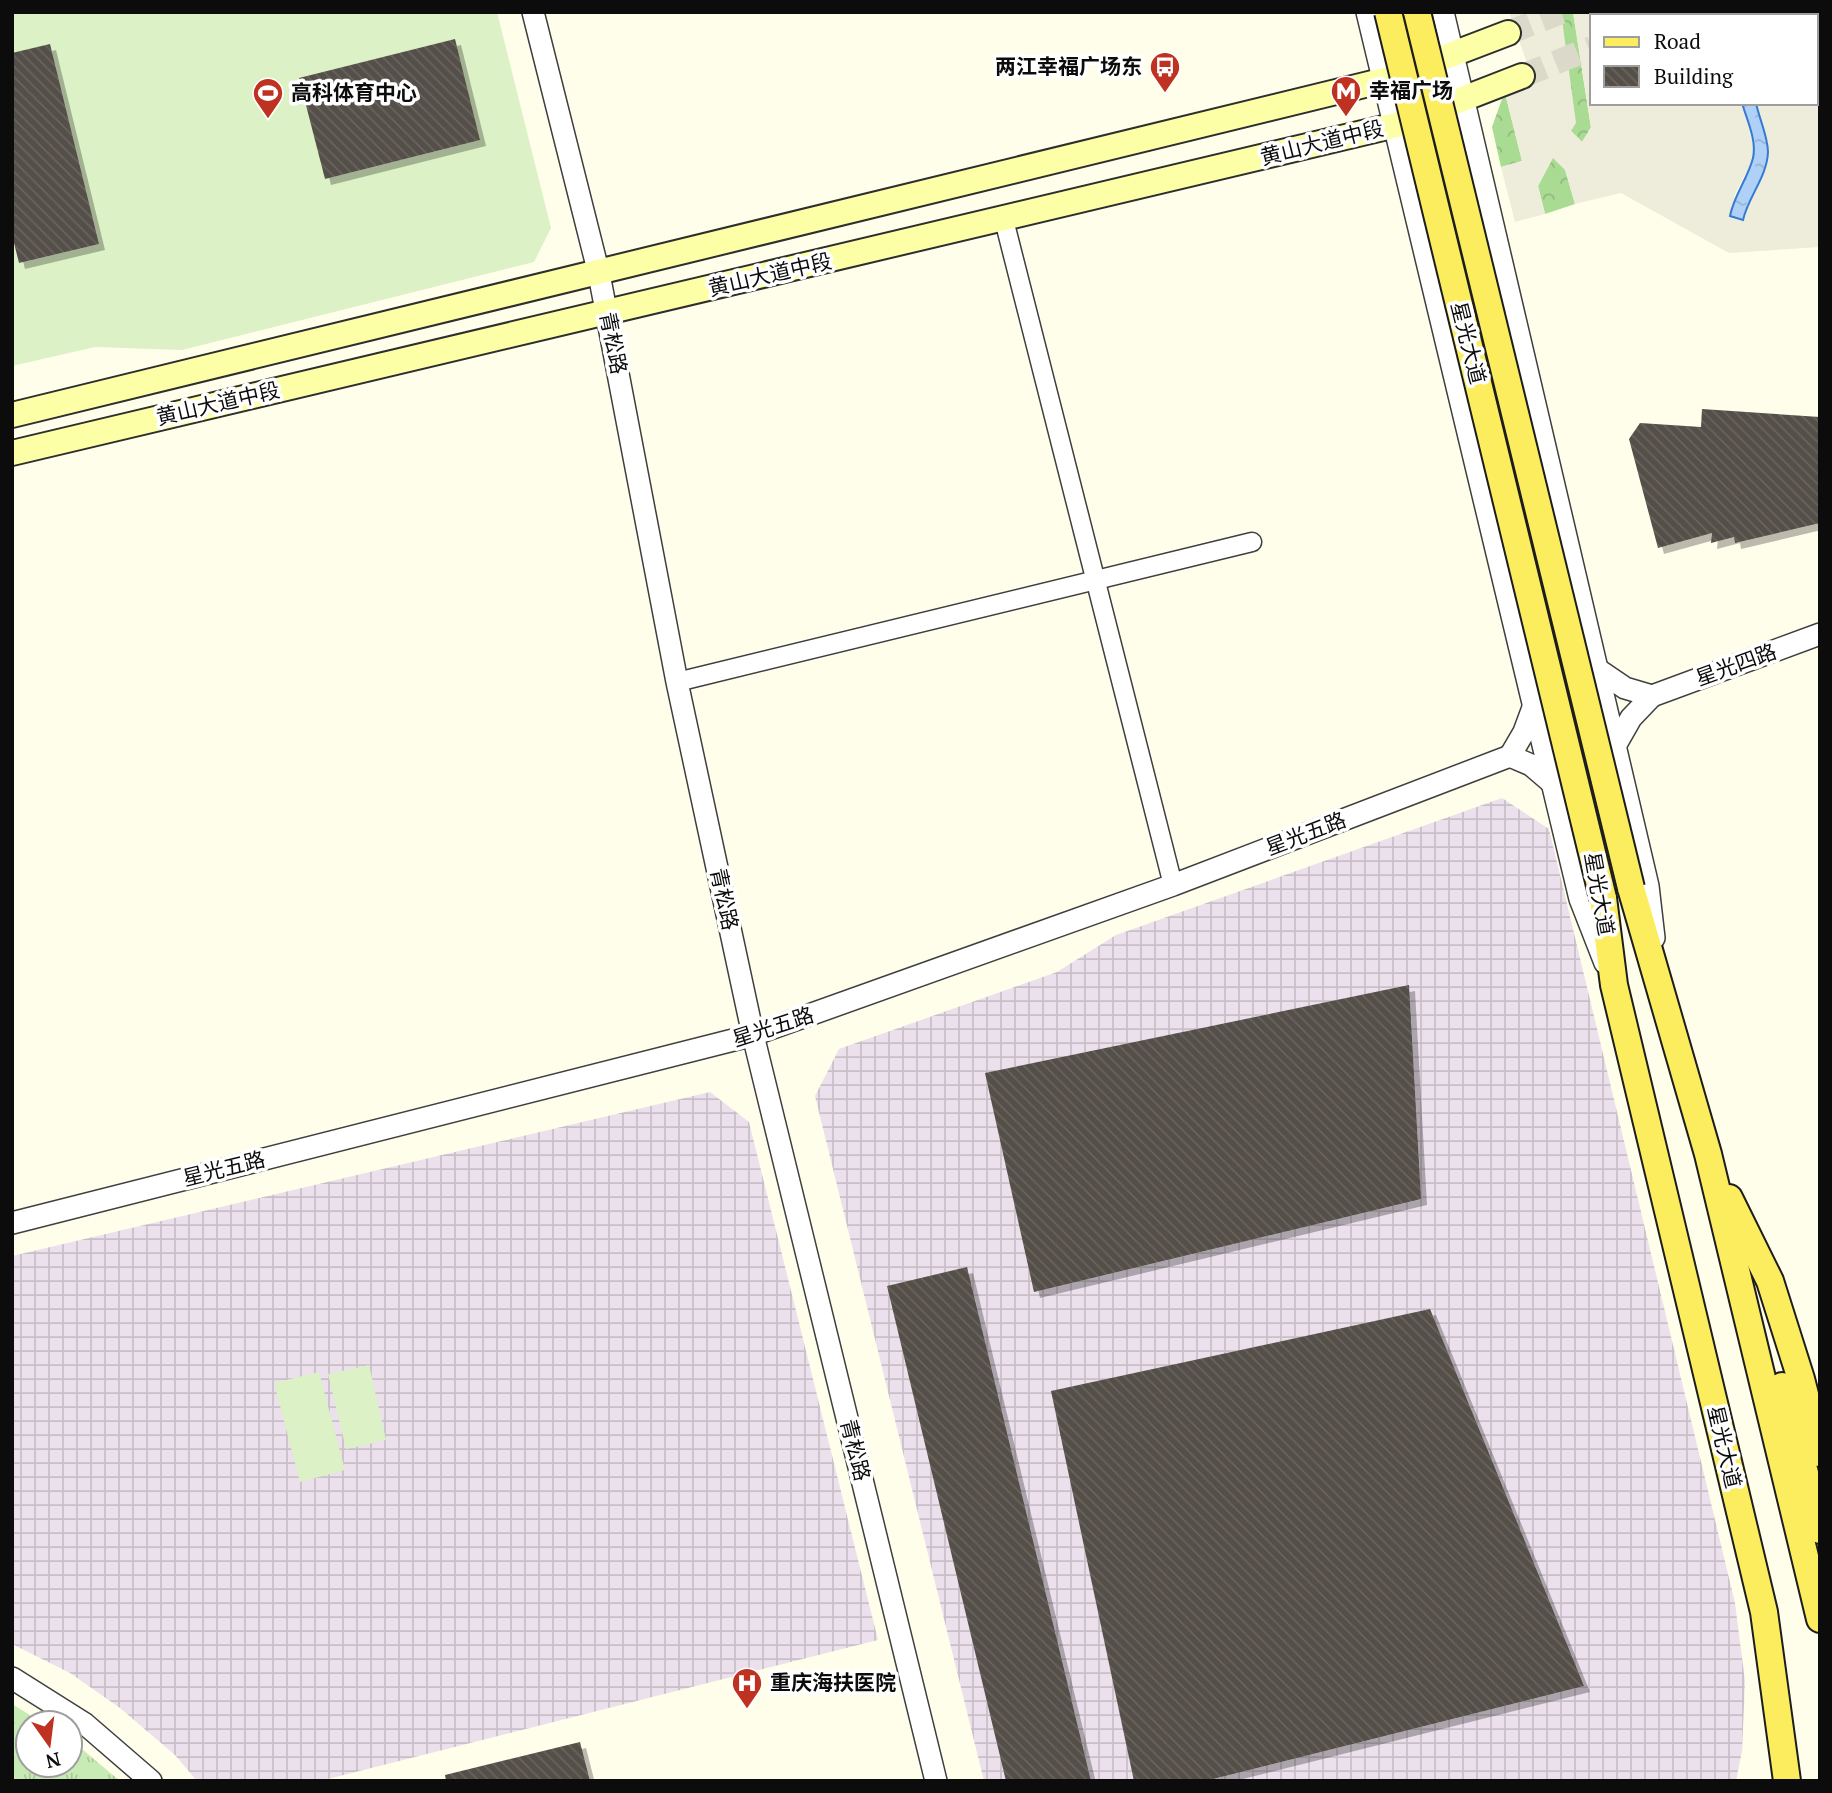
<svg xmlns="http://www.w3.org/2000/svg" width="1832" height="1793" viewBox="0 0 1832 1793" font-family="'PT Serif','Noto Sans SC',serif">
	<defs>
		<pattern id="industrial-grid" width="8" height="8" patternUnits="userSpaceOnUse" patternTransform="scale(1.75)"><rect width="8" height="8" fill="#ebe0eb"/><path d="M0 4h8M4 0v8" fill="none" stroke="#c8bfc8"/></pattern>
		<pattern id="forest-crowns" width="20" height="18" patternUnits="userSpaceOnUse" patternTransform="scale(1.75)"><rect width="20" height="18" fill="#a9db93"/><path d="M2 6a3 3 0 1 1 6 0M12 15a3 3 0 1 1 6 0" fill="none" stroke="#90bb7e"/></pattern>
		<pattern id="park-tufts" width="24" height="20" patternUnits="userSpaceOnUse" patternTransform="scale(1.75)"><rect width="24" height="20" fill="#c8eab4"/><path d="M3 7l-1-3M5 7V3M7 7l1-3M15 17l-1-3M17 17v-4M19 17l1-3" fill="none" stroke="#abc89a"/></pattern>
		<pattern id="water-ripples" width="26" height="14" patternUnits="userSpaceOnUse" patternTransform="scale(1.75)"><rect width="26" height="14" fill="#afd1f8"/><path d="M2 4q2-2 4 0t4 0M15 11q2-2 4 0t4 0" fill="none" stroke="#95b2d3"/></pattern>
		<pattern id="building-back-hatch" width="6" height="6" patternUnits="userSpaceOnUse" patternTransform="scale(1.75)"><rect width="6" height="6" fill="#554f48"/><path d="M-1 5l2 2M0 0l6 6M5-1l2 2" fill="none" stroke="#68645e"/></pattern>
		<filter id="shadow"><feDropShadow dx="6" dy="6" stdDeviation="0" flood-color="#0004"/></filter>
	</defs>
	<rect width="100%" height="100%" fill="#fffeeb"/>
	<g fill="url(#industrial-grid)">
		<polygon points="1502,798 1549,829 1735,1603 1745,1681 1742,1751 1736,1781 984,1781 815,1096 839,1049 1057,972 1116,935"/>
		<polygon points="710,1092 749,1122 878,1640 320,1781 197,1781 175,1755 120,1708 70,1673 12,1644 12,1256"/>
	</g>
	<g fill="url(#forest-crowns)">
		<polygon points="1561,12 1573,12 1591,128 1582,142 1571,131"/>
		<polygon points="1506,97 1522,161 1501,167 1492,127 1502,99"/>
		<polygon points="1553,157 1565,169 1575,204 1545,214 1538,186"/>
	</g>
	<polygon fill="url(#park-tufts)" points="12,1704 43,1723 28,1723 28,1765 70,1765 70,1739 120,1781 12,1781"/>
	<g fill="#dcf1c6">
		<polygon points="12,12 497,12 551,228 534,262 182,350 95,347 12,366"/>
		<polygon points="369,1365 386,1440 346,1449 328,1374"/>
		<polygon points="319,1372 345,1470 300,1482 274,1383"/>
	</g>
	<g fill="#eeecdb">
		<polygon points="1509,12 1561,12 1576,123 1571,131 1582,142 1591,127 1573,12 1679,12 1680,16 1592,16 1592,103 1742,103 1753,144 1753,159 1734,196 1742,220 1747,201 1762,176 1768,151 1756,103 1816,103 1820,100 1820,247 1729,253 1621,193 1575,204 1565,170 1553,158 1538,186 1545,214 1515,222 1501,167 1522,161 1506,97 1534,83"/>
		<polygon points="1690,12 1794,12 1795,16 1693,16"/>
	</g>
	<g fill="url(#water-ripples)" stroke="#347bd1" stroke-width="2">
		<polygon points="1794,12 1820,12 1820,100 1816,100 1816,16 1795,16"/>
		<path d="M1742 103H1756C1759 118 1768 137 1768 152 1767 177 1748 197 1743 220L1730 216C1734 195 1748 178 1753 158 1757 141 1747 120 1742 103Z"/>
	</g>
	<g fill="url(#building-back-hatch)" filter="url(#shadow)">
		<polygon points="455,39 480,140 325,179 299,78"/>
		<polygon points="50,44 99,244 19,263 12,235 12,53"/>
		<polygon points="1702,409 1820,417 1820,523 1735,543 1734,537 1711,543 1712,533 1658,548 1629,439 1640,423 1701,427"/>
		<polygon points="1409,985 1421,1199 1034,1292 985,1073"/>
		<polygon points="967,1267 1091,1781 1006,1781 887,1286"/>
		<polygon points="1430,1309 1584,1686 1205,1781 1134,1781 1051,1391"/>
		<polygon points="580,1742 590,1781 446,1781 445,1775"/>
	</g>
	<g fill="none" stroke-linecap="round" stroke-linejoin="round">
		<g stroke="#dbdaca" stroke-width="24" stroke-dasharray="24 12" stroke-linecap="butt">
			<polyline points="1673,16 1682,12"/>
			<polyline points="1508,33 1561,12"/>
			<polyline points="1522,76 1592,48"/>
		</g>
		<g stroke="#3f3f3f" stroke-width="21">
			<g id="minor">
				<polyline points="1004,220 1173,885"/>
				<polyline points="677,682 1252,542"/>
			</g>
		</g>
		<g stroke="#3f3f3f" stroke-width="24">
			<g id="tertiary">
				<polyline points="533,12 599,274 677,682 753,1035 936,1781"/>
				<polyline points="1367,12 1580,899 1605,963"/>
				<polyline points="1443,12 1648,886 1654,938"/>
				<polyline points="1597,669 1625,688 1652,696 1631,718 1615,746"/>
				<polyline points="1652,696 1820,634"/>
				<polyline points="1534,705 1524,732 1510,756 1531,765 1552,783"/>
				<polyline points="12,1223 753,1035 1173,885 1510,756"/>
				<polyline points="12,1678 85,1724 151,1781"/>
			</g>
		</g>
		<g stroke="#2e2e2e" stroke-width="28">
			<g id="secondary">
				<polyline points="12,415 1385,80 1508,33"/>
				<polyline points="12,453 1396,125 1522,76"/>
			</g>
		</g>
		<g stroke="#1d1d1d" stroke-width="30">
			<g id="primary">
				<polyline points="1631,888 1708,1154 1820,1619"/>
				<polyline points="1603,898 1614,985 1764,1612 1787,1781"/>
				<polyline points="1729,1198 1770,1281 1801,1379 1820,1453"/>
				<polyline points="1782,1386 1820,1530"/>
			</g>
		</g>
		<use href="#minor" stroke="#fff" stroke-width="18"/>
		<use href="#tertiary" stroke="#fff" stroke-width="21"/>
		<use href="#secondary" stroke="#fcffa6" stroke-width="24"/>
		<use href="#primary" stroke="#fced5e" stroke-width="26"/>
		<g stroke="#1d1d1d" stroke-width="30" stroke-linecap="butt">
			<g id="primary-bridge">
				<polyline points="1388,12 1603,898"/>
				<polyline points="1417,12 1631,888"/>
			</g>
		</g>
		<use href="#primary-bridge" stroke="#fced5e" stroke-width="26"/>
	</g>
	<defs>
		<g id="bus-pin" transform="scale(1.575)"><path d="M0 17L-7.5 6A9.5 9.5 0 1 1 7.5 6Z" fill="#bf3121" stroke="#fff"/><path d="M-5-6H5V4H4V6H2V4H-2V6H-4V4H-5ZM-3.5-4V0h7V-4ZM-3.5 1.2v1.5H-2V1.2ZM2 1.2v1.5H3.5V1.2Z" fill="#fff"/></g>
		<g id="metro-pin" transform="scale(1.575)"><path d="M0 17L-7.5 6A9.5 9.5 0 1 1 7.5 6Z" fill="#bf3121" stroke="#fff"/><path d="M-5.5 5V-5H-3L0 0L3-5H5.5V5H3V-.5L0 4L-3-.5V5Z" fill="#fff"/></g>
		<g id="stadium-pin" transform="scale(1.575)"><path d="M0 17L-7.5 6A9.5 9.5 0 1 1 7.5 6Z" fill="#bf3121" stroke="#fff"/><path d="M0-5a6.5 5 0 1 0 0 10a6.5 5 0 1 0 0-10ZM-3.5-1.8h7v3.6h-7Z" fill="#fff"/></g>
		<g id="hospital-pin" transform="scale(1.575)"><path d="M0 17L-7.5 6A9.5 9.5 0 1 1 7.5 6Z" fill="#bf3121" stroke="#fff"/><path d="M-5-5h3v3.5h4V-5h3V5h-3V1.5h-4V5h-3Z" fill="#fff"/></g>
	</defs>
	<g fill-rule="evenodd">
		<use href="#bus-pin" x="1165" y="67"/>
		<use href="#metro-pin" x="1346" y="91"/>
		<use href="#stadium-pin" x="268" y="93"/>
		<use href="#hospital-pin" x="747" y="1683"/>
	</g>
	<g text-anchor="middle" stroke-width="7" stroke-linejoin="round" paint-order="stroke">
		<g font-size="21" font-weight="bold" fill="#0c0c0c" stroke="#fff" text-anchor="start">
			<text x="1142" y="74" text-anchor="end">两江幸福广场东</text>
			<text x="1369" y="98">幸福广场</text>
			<text x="291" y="100">高科体育中心</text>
			<text x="770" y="1690">重庆海扶医院</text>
		</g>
		<g font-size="21" fill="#0c0c0c" stroke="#fff">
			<text transform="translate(1322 143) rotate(-14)" y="7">黄山大道中段</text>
			<text transform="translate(770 275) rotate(-13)" y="7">黄山大道中段</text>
			<text transform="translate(613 343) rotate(79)" y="7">青松路</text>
			<text transform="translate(1468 343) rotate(76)" y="7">星光大道</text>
			<text transform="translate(218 404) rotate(-13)" y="7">黄山大道中段</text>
			<text transform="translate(1736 665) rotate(-20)" y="7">星光四路</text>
			<text transform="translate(1306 834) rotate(-21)" y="7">星光五路</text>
			<text transform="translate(1599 894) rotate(80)" y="7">星光大道</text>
			<text transform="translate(724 899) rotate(78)" y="7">青松路</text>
			<text transform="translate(773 1027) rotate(-18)" y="7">星光五路</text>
			<text transform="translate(224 1169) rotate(-14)" y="7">星光五路</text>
			<text transform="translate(1724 1447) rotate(77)" y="7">星光大道</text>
			<text transform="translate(855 1450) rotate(76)" y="7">青松路</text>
		</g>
	</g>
	<rect width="1832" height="1793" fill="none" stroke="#0c0c0c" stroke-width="28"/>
	<rect x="1590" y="14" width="228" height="91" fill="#ffffff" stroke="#9e9e9e" stroke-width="2"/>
	<rect x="1604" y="37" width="35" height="10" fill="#fced5e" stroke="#9e9e9e" stroke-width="2"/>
	<text x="1654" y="49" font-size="21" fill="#0c0c0c">Road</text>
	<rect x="1604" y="66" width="35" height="21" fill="url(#building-back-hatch)" stroke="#9e9e9e" stroke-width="2"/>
	<text x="1654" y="84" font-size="21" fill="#0c0c0c">Building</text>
	<g transform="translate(49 1744) rotate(166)"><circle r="33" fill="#ffffff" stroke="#9e9e9e" stroke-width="2"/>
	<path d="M0-5L12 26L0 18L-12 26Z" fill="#bf3121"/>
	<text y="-10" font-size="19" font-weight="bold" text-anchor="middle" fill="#0c0c0c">N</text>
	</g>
</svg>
